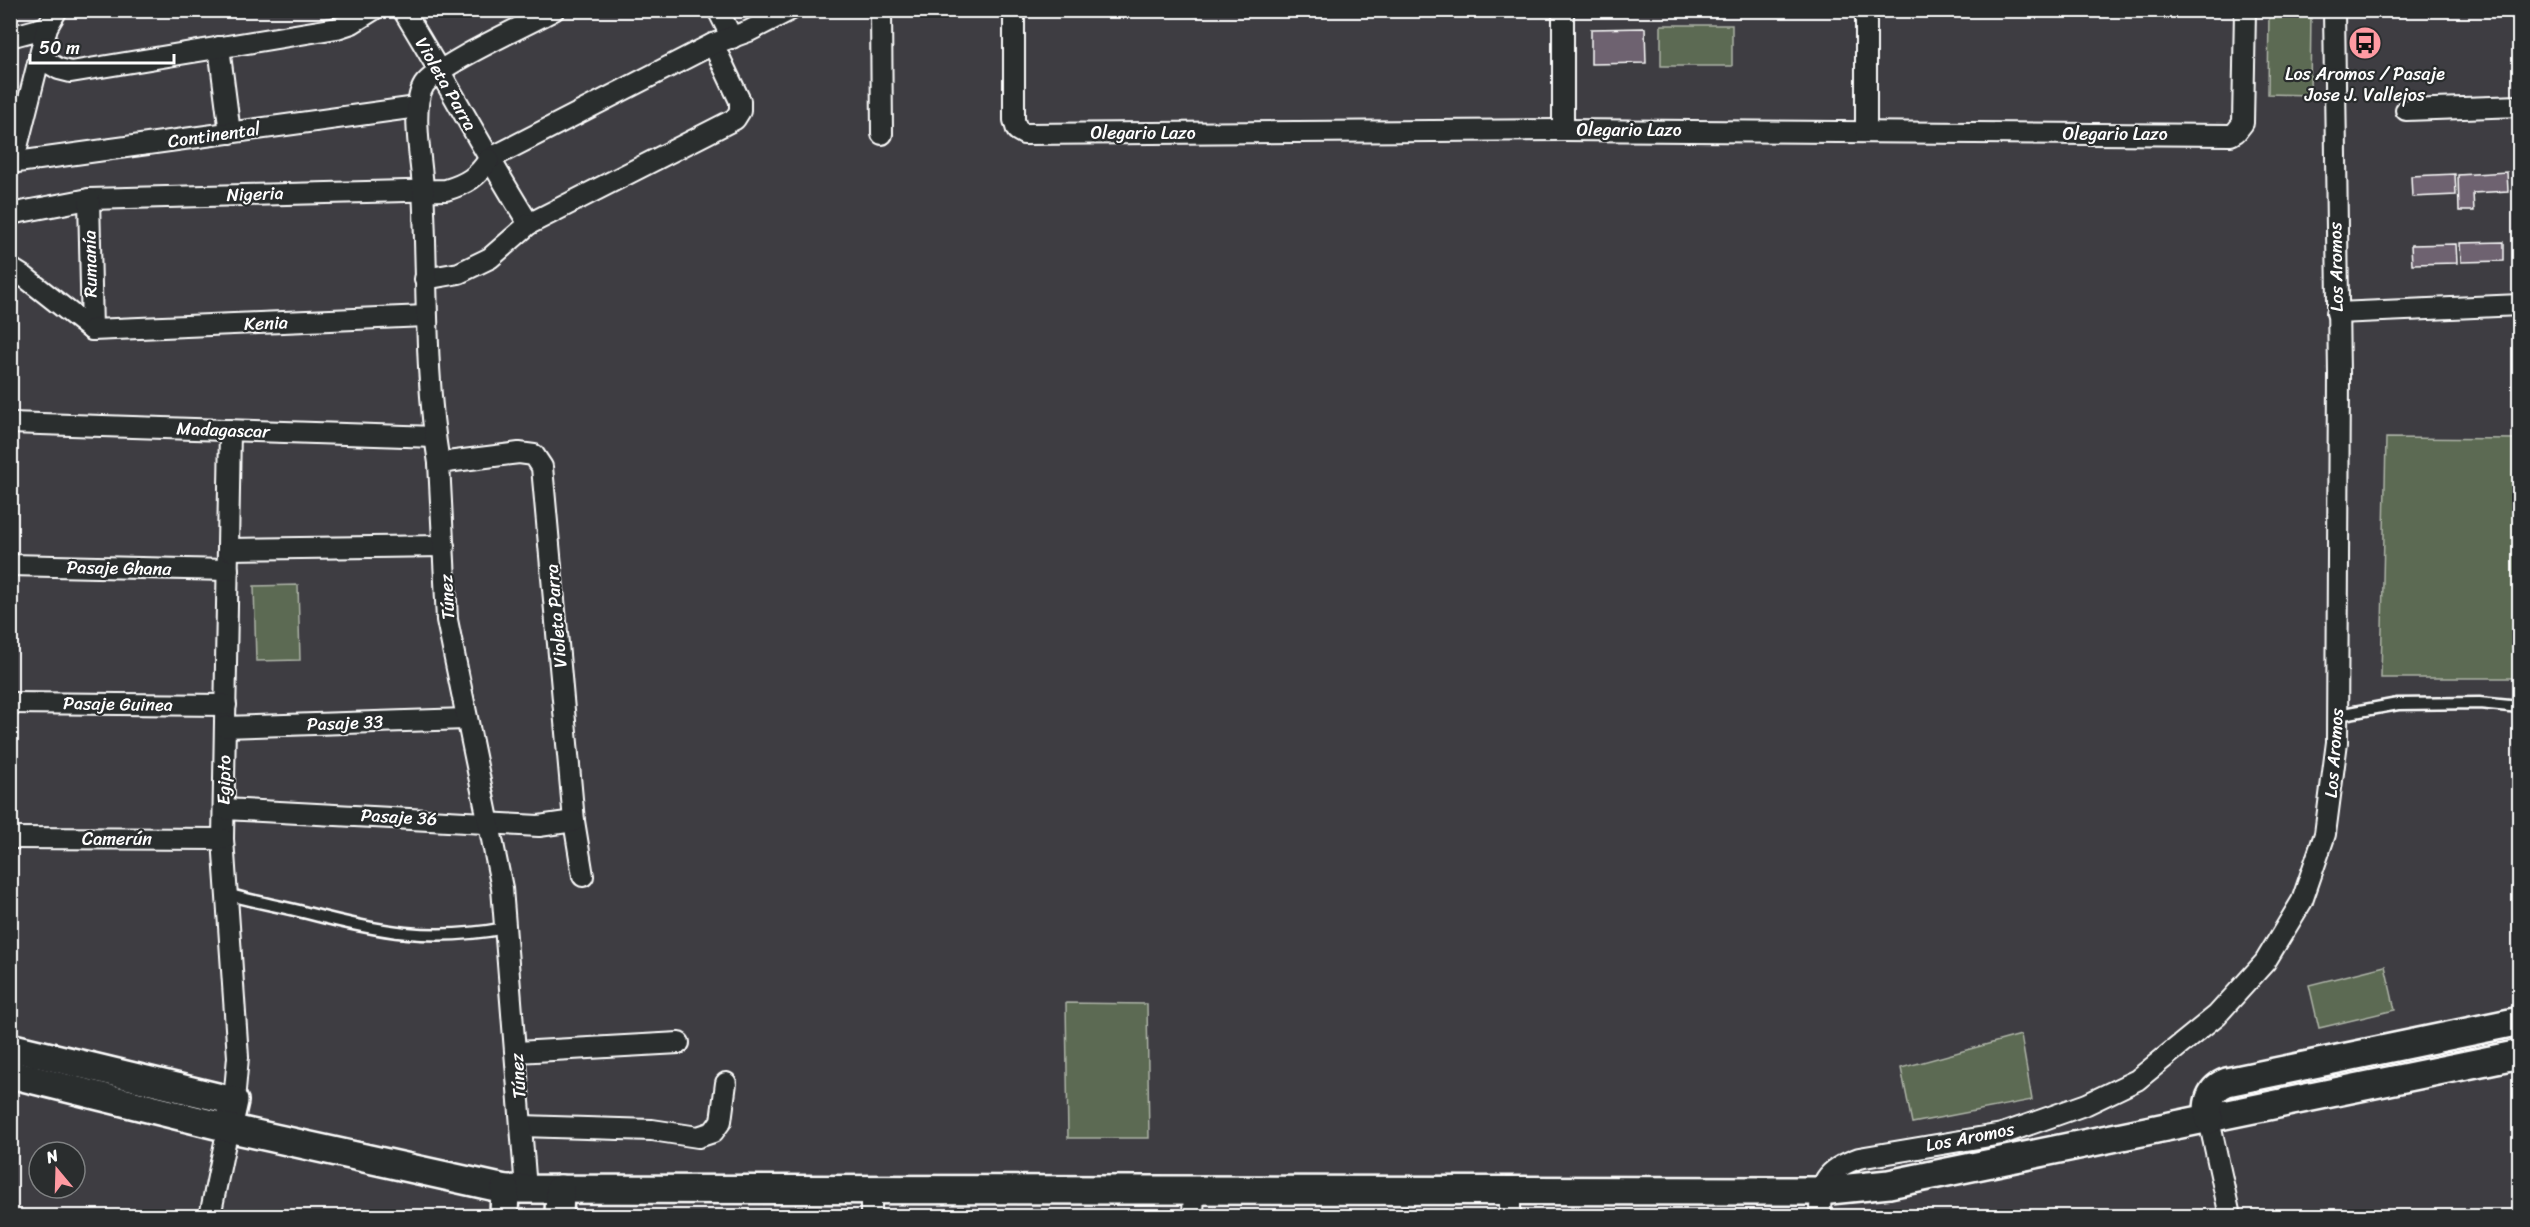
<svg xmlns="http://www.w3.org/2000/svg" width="2530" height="1227" viewBox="0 0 2530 1227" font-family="Sriracha,sans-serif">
	<rect width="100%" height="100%" fill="#3e3d42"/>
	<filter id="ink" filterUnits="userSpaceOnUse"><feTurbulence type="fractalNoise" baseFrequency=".0167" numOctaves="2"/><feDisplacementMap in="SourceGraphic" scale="12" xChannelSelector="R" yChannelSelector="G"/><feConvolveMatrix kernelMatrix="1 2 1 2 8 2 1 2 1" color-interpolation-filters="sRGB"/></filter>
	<g filter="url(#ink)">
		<g fill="#5c6a52" stroke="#aeb4a8" stroke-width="1.5">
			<polygon points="2269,11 2311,11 2310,95 2268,94"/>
			<rect x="1661" y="25" width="71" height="41"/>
			<polygon points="2386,438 2519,439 2519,678 2381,678"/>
			<polygon points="298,585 300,660 256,661 254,586"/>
			<polygon points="2385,966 2395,1010 2319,1028 2309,985"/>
			<polygon points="1066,1003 1147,1004 1149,1138 1068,1138"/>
			<polygon points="2021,1035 2032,1100 1912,1123 1901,1068"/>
		</g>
		<g fill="#6e6270" stroke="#fff" stroke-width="1.5">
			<polygon points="1645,28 1646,63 1591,64 1591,29"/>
			<polygon points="2507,172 2508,191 2473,193 2474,211 2459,211 2458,175"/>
			<polygon points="2455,174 2456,195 2412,197 2411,176"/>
			<polygon points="2504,242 2504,261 2461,262 2460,243"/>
			<polygon points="2456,244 2457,263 2412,264 2411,245"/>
		</g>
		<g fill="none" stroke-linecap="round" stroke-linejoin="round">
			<g stroke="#fff" stroke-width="15">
				<g id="lane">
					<polyline points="2338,715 2398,704 2479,703 2520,707"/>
					<path d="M227 894C254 902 281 906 307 913 379 932 431 942 506 928"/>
				</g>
			</g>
			<g stroke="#fff" stroke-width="24">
				<g id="street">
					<path d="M403 10C447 81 485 154 529 224L735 119 740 111V101L713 44"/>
					<polyline points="718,10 732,38"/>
					<polyline points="881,10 882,134"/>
					<polyline points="1014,10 1014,120 1017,130 1024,134 1563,130 2231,135 2236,132 2243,123 2245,10"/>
					<polyline points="1866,10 1866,132"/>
					<polyline points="10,37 47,27"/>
					<polyline points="219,47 230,133"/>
					<polyline points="40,58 59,69 71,72 337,28 352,23 373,10"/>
					<polyline points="2406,110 2520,106"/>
					<polyline points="1563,130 1563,10"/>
					<polyline points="489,159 713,44 749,31 790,10"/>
					<polyline points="10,163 417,107"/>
					<polyline points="13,163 47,27 57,10"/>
					<path d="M10 214 89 199 446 190C466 184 478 177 489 159"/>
					<polyline points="10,268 26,278 92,330 89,199"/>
					<polyline points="425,279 459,273 490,258 529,224"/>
					<polyline points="2337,313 2520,305"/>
					<polyline points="92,330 426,316"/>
					<polyline points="10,423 435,437"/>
					<polyline points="230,430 223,839 238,1057 234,1101"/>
					<polyline points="439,463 519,453 534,455 542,467 574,821 583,876"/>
					<polyline points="229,549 444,546"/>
					<polyline points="10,565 228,570"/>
					<polyline points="10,703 226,705"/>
					<polyline points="225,727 466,719"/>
					<polyline points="224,809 539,826 574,821"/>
					<polyline points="10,838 223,839"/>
					<polyline points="517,1052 679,1043"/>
					<polyline points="2209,1120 2230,1216"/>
					<polyline points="521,1126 652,1130 698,1137 713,1132 721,1121 726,1083"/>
					<path d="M526 1189 502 888 447 620 439 463C424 372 428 281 423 189 422 163 410 107 424 85 439 64 527 25 554 10"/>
					<polyline points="871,1189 871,1216"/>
					<polyline points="210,1216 228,1128"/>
					<polyline points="1193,1216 1194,1189"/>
					<polyline points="1510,1216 1510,1190"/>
					<path d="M1820 1216C1820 1181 1824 1171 1859 1158L2002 1134 2087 1104 2137 1080 2217 1015 2265 962 2302 901 2325 834 2337 742 2339 374 2334 10"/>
				</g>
			</g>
			<g stroke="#fff" stroke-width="32">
				<g id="secondary">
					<polyline points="10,1047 234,1101 228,1128"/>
					<polyline points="10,1074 228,1128 505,1189 1820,1191 1889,1184 2520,1054"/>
					<path d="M2209 1120C2206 1103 2210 1088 2227 1082L2520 1021"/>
					<polyline points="504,1216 505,1189"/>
					<polyline points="559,1216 560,1189"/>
				</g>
			</g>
			<use href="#lane" stroke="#2a2d2e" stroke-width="10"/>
			<use href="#street" stroke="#2a2d2e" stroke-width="20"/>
			<use href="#secondary" stroke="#2a2d2e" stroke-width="27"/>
		</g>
	</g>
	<defs>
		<g id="bus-disc" transform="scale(1.725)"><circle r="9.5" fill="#ff9aa2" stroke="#2a2d2e"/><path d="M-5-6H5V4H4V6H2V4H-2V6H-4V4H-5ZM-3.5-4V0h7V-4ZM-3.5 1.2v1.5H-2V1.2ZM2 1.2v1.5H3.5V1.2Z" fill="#111"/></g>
	</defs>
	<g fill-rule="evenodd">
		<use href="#bus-disc" x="2365" y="43"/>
	</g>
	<g text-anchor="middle" stroke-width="4.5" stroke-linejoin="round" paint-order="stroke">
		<g font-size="18" fill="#fff" stroke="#2a2d2e">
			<text x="2365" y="80">Los Aromos / Pasaje<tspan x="2365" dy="21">Jose J. Vallejos</tspan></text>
		</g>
		<g font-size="18" fill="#fff" stroke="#2a2d2e">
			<text transform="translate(446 84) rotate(60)" y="6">Violeta Parra</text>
			<text x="1629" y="136">Olegario Lazo</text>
			<text x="1143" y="139">Olegario Lazo</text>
			<text x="2115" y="140">Olegario Lazo</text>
			<text transform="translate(214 135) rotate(-8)" y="6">Continental</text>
			<text transform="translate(255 194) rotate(-2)" y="6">Nigeria</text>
			<text transform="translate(90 264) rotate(-91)" y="6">Rumanía</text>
			<text transform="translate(2336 267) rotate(-91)" y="6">Los Aromos</text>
			<text transform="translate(266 323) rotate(-2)" y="6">Kenia</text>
			<text transform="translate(223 430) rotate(2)" y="6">Madagascar</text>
			<text transform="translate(119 568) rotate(1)" y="6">Pasaje Ghana</text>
			<text transform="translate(447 597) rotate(-93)" y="6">Túnez</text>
			<text transform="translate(556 616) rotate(-95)" y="6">Violeta Parra</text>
			<text transform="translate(118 704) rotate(1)" y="6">Pasaje Guinea</text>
			<text transform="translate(345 723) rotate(-2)" y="6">Pasaje 33</text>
			<text transform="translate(2334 753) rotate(-86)" y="6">Los Aromos</text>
			<text transform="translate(224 780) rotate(-89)" y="6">Egipto</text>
			<text transform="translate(399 817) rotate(3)" y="6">Pasaje 36</text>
			<text x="117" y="845">Camerún</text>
			<text transform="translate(518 1076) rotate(-94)" y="6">Túnez</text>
			<text transform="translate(1970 1137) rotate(-11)" y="6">Los Aromos</text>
		</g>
	</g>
	<rect width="2530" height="1227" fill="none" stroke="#2a2d2e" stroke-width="36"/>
	<rect x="18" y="18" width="2494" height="1191" fill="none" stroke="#fff" stroke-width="2" filter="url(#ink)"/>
	<g transform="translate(57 1170) rotate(341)"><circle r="28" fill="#2a2d2e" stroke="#7f8182" stroke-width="1.5"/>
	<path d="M0-4.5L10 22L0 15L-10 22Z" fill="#ff9aa2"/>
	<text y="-9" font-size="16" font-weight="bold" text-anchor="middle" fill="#ffffff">N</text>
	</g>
	<path d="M30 54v9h144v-9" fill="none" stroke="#ffffff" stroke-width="3"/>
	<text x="39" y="54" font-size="18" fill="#ffffff" stroke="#2a2d2e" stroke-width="4.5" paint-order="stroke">50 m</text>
</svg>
